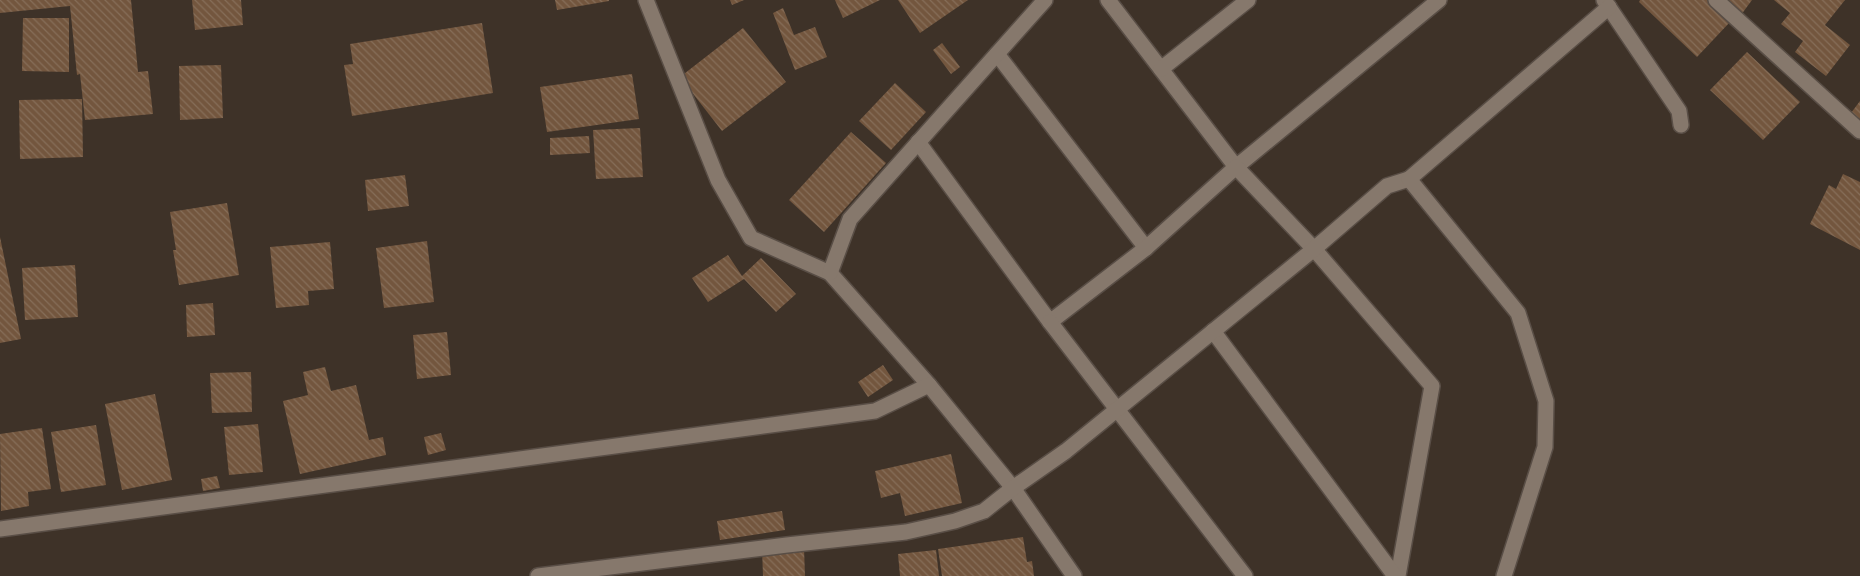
<svg xmlns="http://www.w3.org/2000/svg" width="1860" height="576" viewBox="0 0 1860 576" font-family="'DejaVu Sans',sans-serif">
	<defs>
		<pattern id="building-back-hatch" width="6" height="6" patternUnits="userSpaceOnUse" patternTransform="scale(1.25)"><rect width="6" height="6" fill="#73563e"/><path d="M-1 5l2 2M0 0l6 6M5-1l2 2" fill="none" stroke="#866e59"/></pattern>
	</defs>
	<rect width="100%" height="100%" fill="#3e3228"/>
	<g fill="url(#building-back-hatch)">
		<polygon points="0,0 131,0 138,72 148,71 153,114 85,120 80,74 77,75 70,6 0,13"/>
		<polygon points="192,0 241,0 243,25 195,30"/>
		<polygon points="555,0 609,0 609,1 557,10"/>
		<polygon points="730,0 744,0 732,5"/>
		<polygon points="835,0 880,0 843,18"/>
		<polygon points="898,0 968,0 920,33"/>
		<polygon points="1640,0 1707,0 1730,22 1697,57 1639,2"/>
		<polygon points="1720,0 1752,0 1741,15"/>
		<polygon points="1774,0 1845,0 1825,25 1850,45 1826,76 1795,52 1803,41 1781,24 1790,13"/>
		<polygon points="783,8 794,35 815,27 827,57 795,70 773,13"/>
		<polygon points="23,18 69,18 69,72 22,71"/>
		<polygon points="482,23 493,93 352,116 344,65 353,64 350,44"/>
		<polygon points="743,28 786,82 722,131 680,77"/>
		<polygon points="942,43 960,67 951,74 933,50"/>
		<polygon points="1747,52 1800,102 1763,140 1710,90"/>
		<polygon points="221,65 223,118 180,120 179,66"/>
		<polygon points="632,74 639,119 547,132 540,87"/>
		<polygon points="895,83 926,112 891,150 859,121"/>
		<polygon points="82,99 83,157 20,159 19,100"/>
		<polygon points="1860,101 1860,119 1851,113"/>
		<polygon points="640,128 643,177 596,179 593,130"/>
		<polygon points="851,132 886,163 824,232 789,200"/>
		<polygon points="589,136 590,153 550,155 550,138"/>
		<polygon points="1843,174 1860,182 1860,250 1810,224 1829,185 1836,189"/>
		<polygon points="405,175 409,206 368,211 365,180"/>
		<polygon points="227,203 239,275 179,285 173,250 176,250 170,212"/>
		<polygon points="0,237 21,339 0,343"/>
		<polygon points="427,241 434,302 384,308 376,248"/>
		<polygon points="330,242 334,289 308,291 309,305 276,308 270,247"/>
		<polygon points="728,255 742,276 761,258 796,294 776,312 744,279 708,302 692,278"/>
		<polygon points="75,265 78,317 25,320 22,268"/>
		<polygon points="213,303 215,335 187,337 186,305"/>
		<polygon points="447,332 451,375 417,379 413,335"/>
		<polygon points="883,365 893,380 868,397 858,382"/>
		<polygon points="325,367 331,391 356,385 369,440 383,437 386,455 300,474 283,401 308,395 303,372"/>
		<polygon points="251,372 252,412 212,413 210,373"/>
		<polygon points="155,394 172,480 122,490 105,404"/>
		<polygon points="258,424 263,472 229,475 224,427"/>
		<polygon points="96,425 106,485 61,492 51,432"/>
		<polygon points="42,428 51,489 28,492 29,506 1,511 0,434"/>
		<polygon points="441,433 446,450 428,455 424,437"/>
		<polygon points="951,454 962,503 905,516 900,493 881,498 875,471"/>
		<polygon points="217,476 220,488 203,491 201,479"/>
		<polygon points="782,511 785,530 720,540 717,521"/>
		<polygon points="1023,537 1027,562 1032,561 1034,576 942,576 938,549"/>
		<polygon points="804,548 805,576 763,576 762,549"/>
		<polygon points="936,550 939,576 900,576 898,554"/>
	</g>
	<g fill="none" stroke-linecap="round" stroke-linejoin="round">
		<g stroke="#594e46" stroke-width="18">
			<g id="street">
				<polyline points="646,0 718,180 751,238 830,273 929,385 1013,488 1074,576"/>
				<polyline points="1108,0 1236,167 1439,0"/>
				<polyline points="1604,0 1679,111 1681,125"/>
				<polyline points="1716,0 1860,131"/>
				<polyline points="997,54 1146,248"/>
				<polyline points="1161,69 1248,0"/>
				<polyline points="918,142 1050,322 1146,248 1236,167 1314,249 1432,386 1398,576"/>
				<polyline points="830,273 850,219 1045,0"/>
				<polyline points="1050,322 1245,576"/>
				<polyline points="1213,331 1395,576"/>
				<polyline points="0,529 875,411 929,385"/>
				<polyline points="538,576 787,545 906,532 955,521 984,511 1013,488 1066,451 1314,249 1387,186 1409,179"/>
				<polyline points="1504,576 1545,447 1546,401 1518,313 1409,179 1609,7"/>
			</g>
		</g>
		<use href="#street" stroke="#86786c" stroke-width="15"/>
	</g>
</svg>
